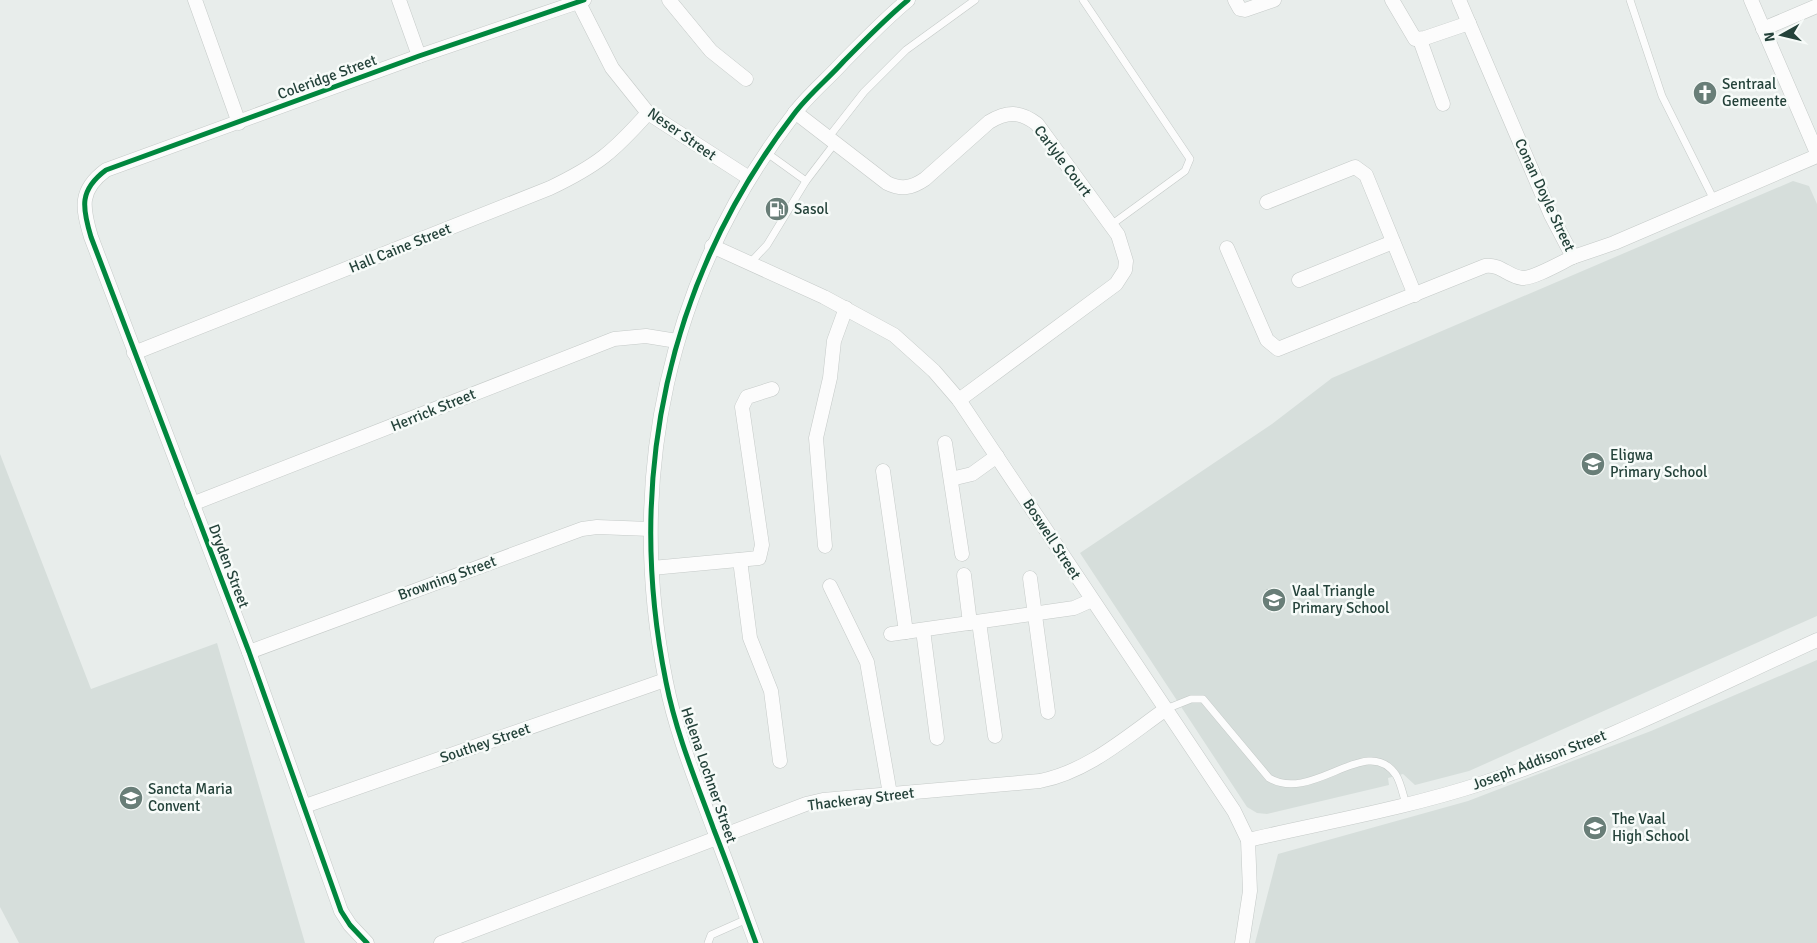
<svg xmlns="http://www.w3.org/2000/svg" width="1817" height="943" viewBox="0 0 1817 943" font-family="Signika,sans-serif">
	<rect width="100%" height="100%" fill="#e8edeb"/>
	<g fill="#d6dedb">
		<polygon points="1793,181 1809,186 1817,204 1817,616 1469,771 1415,785 1403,774 1388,778 1389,785 1267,814 1257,813 1247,807 1080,553 1272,424 1332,378"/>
		<polygon points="0,454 91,689 217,643 305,943 19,943 0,907"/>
		<polygon points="1817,660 1817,943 1255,943 1278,854 1468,801 1651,731"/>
	</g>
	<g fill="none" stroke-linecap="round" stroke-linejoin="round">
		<g stroke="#c5cac8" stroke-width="8">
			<g id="service">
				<polyline points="1083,0 1190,159 1185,171 1111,225"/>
				<polyline points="1630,0 1662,96 1714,200"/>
				<polyline points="828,138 864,92 906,50 975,0"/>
				<polyline points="806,181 835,143"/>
				<polyline points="750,263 767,245 806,181 767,153"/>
				<path d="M1166 709 1191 699H1203L1269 778C1313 804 1367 732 1396 775 1401 783 1403 795 1406 804"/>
				<polyline points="708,943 711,935 747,919"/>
			</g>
		</g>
		<g stroke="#c5cac8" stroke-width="15">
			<g id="minor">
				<polyline points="195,0 239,123"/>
				<polyline points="399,0 419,56"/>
				<polyline points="669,0 711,51 746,79"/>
				<polyline points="1235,0 1240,9 1245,10 1274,0"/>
				<polyline points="1392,0 1415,39 1425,38 1469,23"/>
				<polyline points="1459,0 1551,215 1573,257 1614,243 1817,156"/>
				<polyline points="1751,0 1817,153"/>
				<polyline points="579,3 612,68 648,113 749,178"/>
				<polyline points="1763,29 1817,6"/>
				<polyline points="1420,40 1443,104"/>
				<path d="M795 112 887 183C901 190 912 188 925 179L989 122C1007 111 1020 111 1037 124L1118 235 1126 261 1125 270 1116 284 959 400"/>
				<polyline points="1267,202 1355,167 1366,175 1415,295"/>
				<polyline points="712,246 824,297 894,335 934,371 959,400 1234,811 1248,840 1250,891 1242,943"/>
				<path d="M1227 248 1267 340 1278 349 1485 266C1501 264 1507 276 1522 278 1533 279 1562 262 1573 257"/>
				<polyline points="1299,280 1393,242"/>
				<path d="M134 353 550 188C598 165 613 152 648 113"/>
				<polyline points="945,443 962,554"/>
				<polyline points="883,471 906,632"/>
				<polyline points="951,479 972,474 997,456"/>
				<polyline points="192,504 614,339 646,336 677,341"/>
				<polyline points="825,546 816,438 830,378 834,341 846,308"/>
				<polyline points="740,560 750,638 771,691 780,761"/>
				<polyline points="652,568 759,558 762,545 742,407 747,397 772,389"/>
				<polyline points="964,575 970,623"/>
				<polyline points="1030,578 1048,712"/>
				<polyline points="830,586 867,662 890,794"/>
				<polyline points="979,622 995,736"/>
				<polyline points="923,630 937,738"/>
				<polyline points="891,634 1074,608 1092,600"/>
				<polyline points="249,652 582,529 597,527 650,529"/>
				<polyline points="305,806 665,680"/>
				<path d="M1248 840C1326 822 1407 808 1483 783 1598 746 1707 690 1817 640"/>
				<path d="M367 943 350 925 341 911 249 652 91 237C82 207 79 190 106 170L419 56 584 0"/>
				<path d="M441 943 806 804 823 800 1040 781C1089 771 1126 737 1166 709"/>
				<path d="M756 943C742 905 729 868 714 830 696 781 676 733 666 682 625 479 667 279 794 114 808 95 828 79 844 61 865 40 885 19 908 0"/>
			</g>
		</g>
		<use href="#service" stroke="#fcfcfc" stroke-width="7"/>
		<use href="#minor" stroke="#fcfcfc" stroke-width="14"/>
		<g stroke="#f7fbf9" stroke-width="8">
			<g id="cycleway">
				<path d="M367 943 350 925 341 911 249 652 91 237C82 207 79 190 106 170L419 56 584 0"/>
				<path d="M756 943C742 905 729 868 714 830 696 781 676 733 666 682 625 479 667 279 794 114 808 95 828 79 844 61 865 40 885 19 908 0"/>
			</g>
		</g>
		<use href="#cycleway" stroke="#00873e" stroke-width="5"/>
	</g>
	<defs>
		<g id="church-disc" transform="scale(1.25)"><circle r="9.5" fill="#697e78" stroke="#f7fbf9"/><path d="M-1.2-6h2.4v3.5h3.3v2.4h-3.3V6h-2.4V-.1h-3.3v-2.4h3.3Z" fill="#fff"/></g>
		<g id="fuel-disc" transform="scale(1.25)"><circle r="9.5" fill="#697e78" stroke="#f7fbf9"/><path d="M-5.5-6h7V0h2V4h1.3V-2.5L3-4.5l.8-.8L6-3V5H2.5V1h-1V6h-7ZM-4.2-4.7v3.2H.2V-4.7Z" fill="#fff"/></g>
		<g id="school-disc" transform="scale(1.25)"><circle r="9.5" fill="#697e78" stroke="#f7fbf9"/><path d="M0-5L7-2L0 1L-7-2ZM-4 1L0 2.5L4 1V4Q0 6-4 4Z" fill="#fff"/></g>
	</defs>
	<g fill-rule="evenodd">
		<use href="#church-disc" x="1705" y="93"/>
		<use href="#fuel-disc" x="777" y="209"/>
		<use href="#school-disc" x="1593" y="464"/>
		<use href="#school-disc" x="1274" y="600"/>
		<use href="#school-disc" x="131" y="798"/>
		<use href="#school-disc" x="1595" y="828"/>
	</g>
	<g text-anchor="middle" stroke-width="5" stroke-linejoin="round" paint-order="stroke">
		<g font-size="15" fill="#24423a" stroke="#f7fbf9">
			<text transform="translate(327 77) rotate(-20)" y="5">Coleridge Street</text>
			<text transform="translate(682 134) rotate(35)" y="5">Neser Street</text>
			<text transform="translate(1063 161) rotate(53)" y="5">Carlyle Court</text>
			<text transform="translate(1545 195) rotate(65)" y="5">Conan Doyle Street</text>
			<text transform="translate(400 248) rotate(-22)" y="5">Hall Caine Street</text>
			<text transform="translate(433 410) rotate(-22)" y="5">Herrick Street</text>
			<text transform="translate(1052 539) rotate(57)" y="5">Boswell Street</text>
			<text transform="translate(229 566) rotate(69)" y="5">Dryden Street</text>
			<text transform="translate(447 578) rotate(-20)" y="5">Browning Street</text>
			<text transform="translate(485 743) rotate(-19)" y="5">Southey Street</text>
			<text transform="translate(1539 760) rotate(-21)" y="5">Joseph Addison Street</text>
			<text transform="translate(709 775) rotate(71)" y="5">Helena Lochner Street</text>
			<text transform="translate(861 799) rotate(-7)" y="5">Thackeray Street</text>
		</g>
		<g font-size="15" fill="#24423a" stroke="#f7fbf9" text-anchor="start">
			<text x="1722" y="89">Sentraal<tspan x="1722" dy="17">Gemeente</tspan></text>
			<text x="794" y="214">Sasol</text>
			<text x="1610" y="460">Eligwa<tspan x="1610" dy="17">Primary School</tspan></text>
			<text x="1292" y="596">Vaal Triangle<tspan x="1292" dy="17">Primary School</tspan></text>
			<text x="148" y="794">Sancta Maria<tspan x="148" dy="17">Convent</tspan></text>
			<text x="1612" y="824">The Vaal<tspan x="1612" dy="17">High School</tspan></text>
		</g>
	</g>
	<g transform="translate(1782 35) rotate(262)" stroke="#f7fbf9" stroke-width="4" paint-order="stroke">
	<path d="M0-4L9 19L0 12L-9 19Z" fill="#24423a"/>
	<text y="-8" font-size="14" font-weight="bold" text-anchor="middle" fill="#24423a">N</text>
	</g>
</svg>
